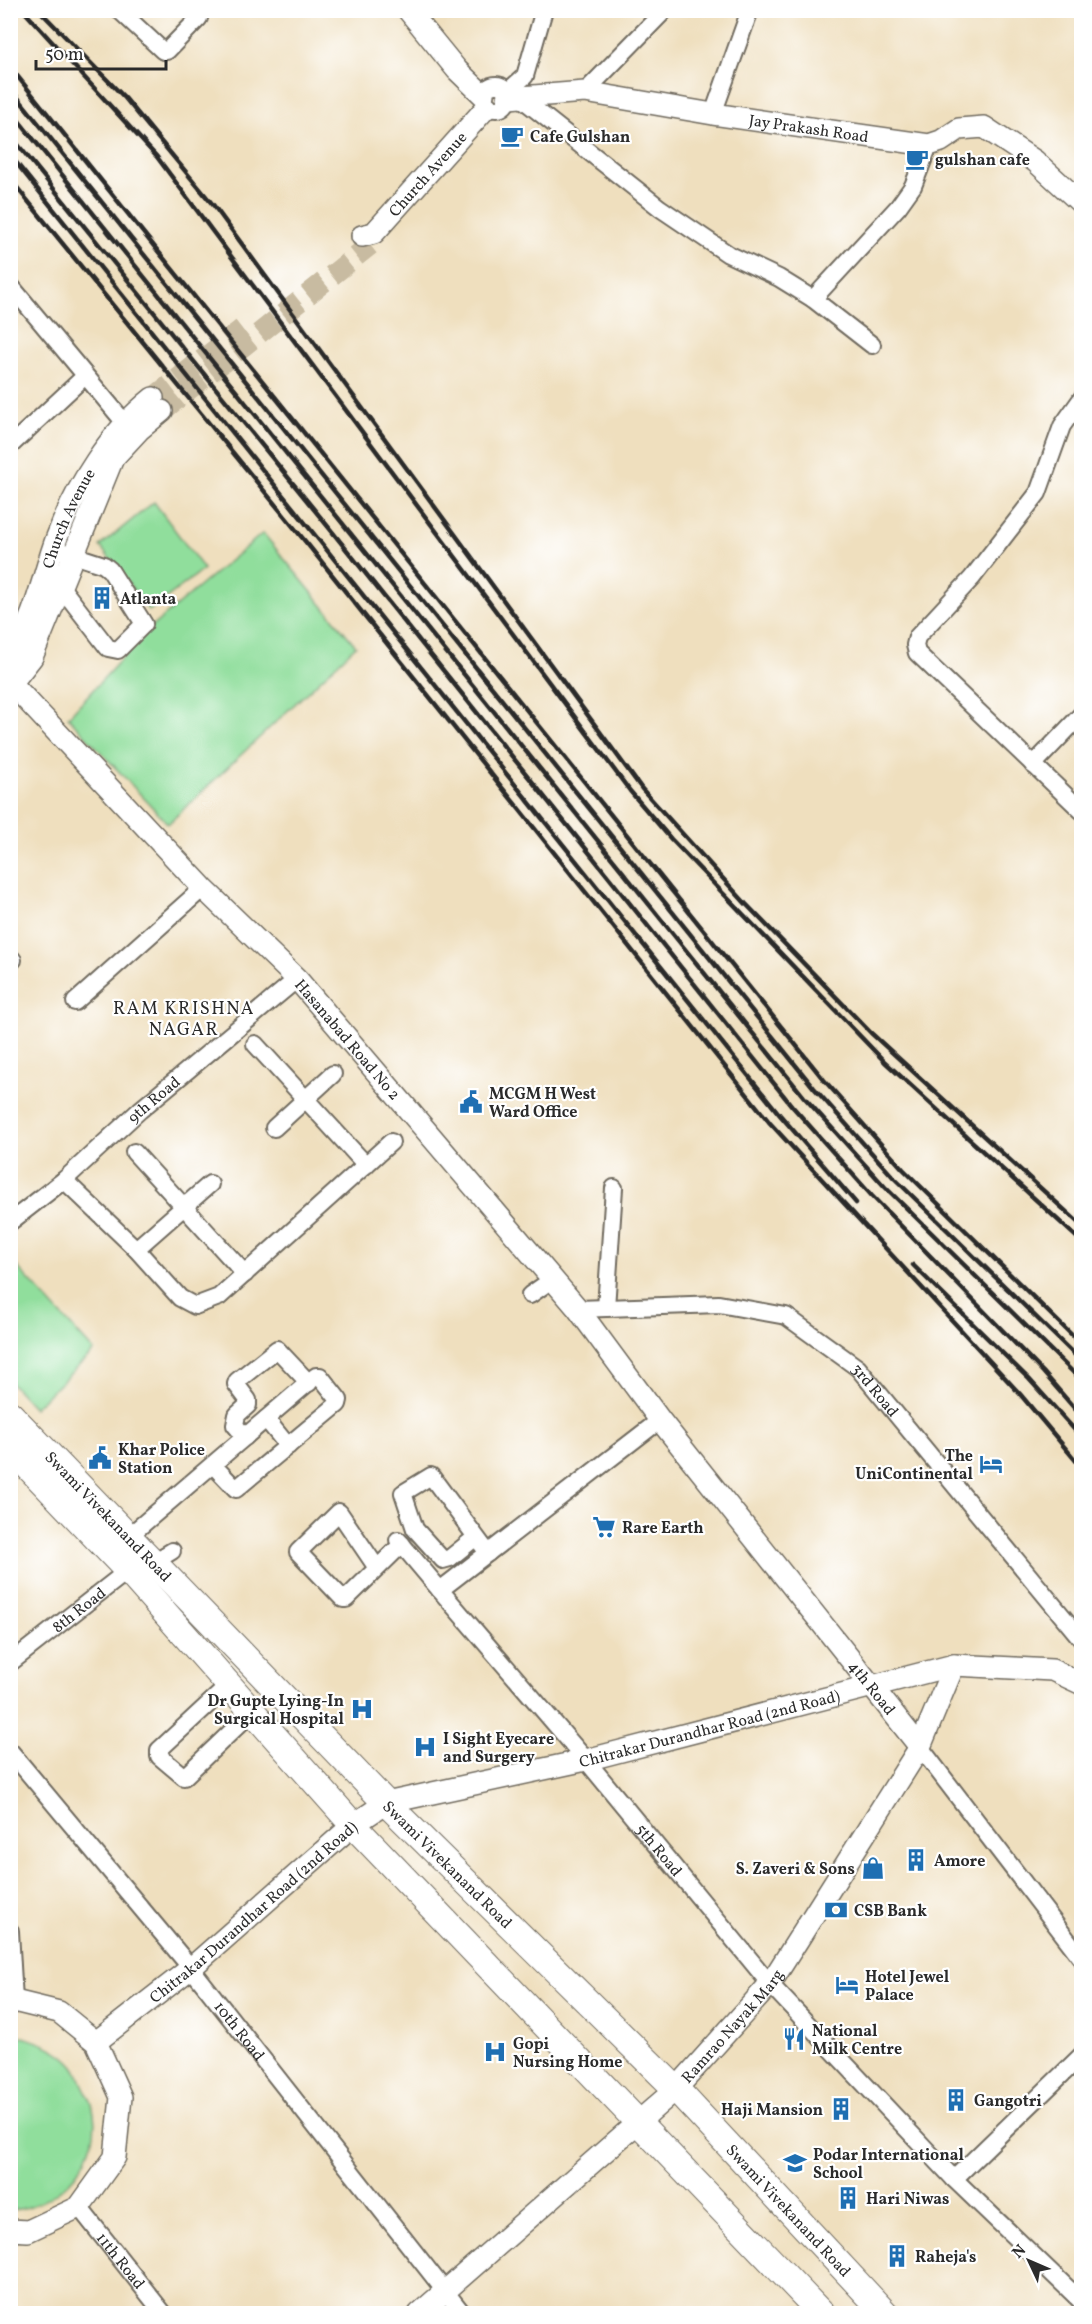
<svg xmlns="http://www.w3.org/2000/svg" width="1092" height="2324" viewBox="0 0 1092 2324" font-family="Vollkorn,serif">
	<rect width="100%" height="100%" fill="#fff"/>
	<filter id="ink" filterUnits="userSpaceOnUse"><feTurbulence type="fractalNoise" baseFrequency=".0167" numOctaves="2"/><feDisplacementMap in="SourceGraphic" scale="12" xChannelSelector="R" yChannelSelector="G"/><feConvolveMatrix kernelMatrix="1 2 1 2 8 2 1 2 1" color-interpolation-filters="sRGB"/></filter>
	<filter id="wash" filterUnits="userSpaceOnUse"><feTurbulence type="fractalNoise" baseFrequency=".008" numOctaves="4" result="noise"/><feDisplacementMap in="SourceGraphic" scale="24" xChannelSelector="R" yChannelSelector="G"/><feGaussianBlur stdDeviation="1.35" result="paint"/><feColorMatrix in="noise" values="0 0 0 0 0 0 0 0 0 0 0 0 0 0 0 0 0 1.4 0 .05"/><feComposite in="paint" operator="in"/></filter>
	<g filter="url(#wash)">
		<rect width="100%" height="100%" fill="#efdfbe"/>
		<g fill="#90de9c" stroke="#5e8464" stroke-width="1.5">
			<polygon points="154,502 204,569 149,611 100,546"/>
			<polygon points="263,533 356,646 168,824 68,717 150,628"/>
			<polygon points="11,1260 94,1351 34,1408 11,1383"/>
			<path d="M15 2034C36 2041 60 2048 74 2066 78 2071 80 2078 82 2083 85 2090 90 2097 92 2104 107 2155 59 2207 11 2210L10 2035Z"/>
		</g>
	</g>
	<g filter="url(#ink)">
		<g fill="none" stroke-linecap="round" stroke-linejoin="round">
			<g stroke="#c8bba1" stroke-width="21" stroke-dasharray="21 10" stroke-linecap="butt">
				<polyline points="153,398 242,329"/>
				<polyline points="162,411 370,245"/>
			</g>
			<g stroke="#706a5e" stroke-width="20">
				<g id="minor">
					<polyline points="119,10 163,51 167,51 199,18 200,10"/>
					<circle cx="496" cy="97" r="12"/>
					<polyline points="507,92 525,76 544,10"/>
					<polyline points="585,92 665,10"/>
					<polyline points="521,98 660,208 728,254 779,278 813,299 872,345"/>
					<polyline points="713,114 750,10"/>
					<polyline points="10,285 125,423"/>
					<polyline points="813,299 898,207 913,186 929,145"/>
					<polyline points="1082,398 1062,426 1038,493 972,578 917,637 915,645 917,653 1082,811"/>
					<polyline points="10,446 85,376"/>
					<polyline points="61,587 108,648 118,650 144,624 110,570 104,565 64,552"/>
					<polyline points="1033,765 1082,714"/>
					<polyline points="10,957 13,960"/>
					<polyline points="75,1002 203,888"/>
					<polyline points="255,1044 366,1165"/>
					<polyline points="274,1128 333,1074"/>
					<polyline points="134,1152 245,1274"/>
					<polyline points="64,1180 136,1249 180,1298 195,1306 219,1297 391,1142"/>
					<path id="s1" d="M10 1222 64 1180 140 1110 297 979"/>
					<polyline points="136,1249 210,1184"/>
					<polyline points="530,1295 553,1279"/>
					<polyline points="606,1308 614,1188"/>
					<path id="s2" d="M578 1309 719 1304 786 1316 858 1368 1082 1640"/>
					<polyline points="266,1419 288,1446"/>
					<path id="s3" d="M660 1420 440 1590 586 1760 770 1984 954 2179 1082 2302"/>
					<polyline points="245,1437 235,1425 237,1415 248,1405 248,1400 236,1384 237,1381 277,1349 309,1383"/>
					<polyline points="129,1536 316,1376 320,1376 339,1400 338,1404 236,1489 213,1465"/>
					<polyline points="476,1537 450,1558 443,1560 415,1529 403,1493 431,1476 488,1553"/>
					<polyline points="398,1540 440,1590"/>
					<polyline points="154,1562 172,1551"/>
					<polyline points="377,1568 339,1512 298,1552 343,1599 346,1599 402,1544"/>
					<path id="s4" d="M10 1663 135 1565"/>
					<polyline points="229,1685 159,1750 159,1756 184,1777 252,1712"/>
					<polyline points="920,1747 1082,1959"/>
					<path id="s5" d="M10 1751 191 1968 463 2314"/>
					<polyline points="10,1931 14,2000"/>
					<polyline points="954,2179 1082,2055"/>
					<path id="s6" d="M79 2207 164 2314"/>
				</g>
			</g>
			<g stroke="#706a5e" stroke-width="24">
				<g id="tertiary">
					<polyline points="408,10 457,70 483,95"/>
					<path id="s7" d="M508 98 585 92 713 114 929 145 941 141 959 129 984 127 1035 161 1082 204"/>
					<path id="s8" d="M362 236 374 233 487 107"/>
					<path id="s9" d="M10 656C36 619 42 577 57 537 77 485 109 433 153 398"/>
					<path id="s10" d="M10 682 203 888 297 979 578 1309 660 1420 920 1747"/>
					<polyline points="10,685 32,657 113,458 139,430 162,411"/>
					<polyline points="10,2000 59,2012 96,2042 121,2097 115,2157 79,2207 28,2231 10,2230"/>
					<path id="s11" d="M96 2042 191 1968 353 1825 386 1803 586 1760 954 1665 1052 1670 1082 1684"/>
					<path id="s12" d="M419 2314 676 2089 770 1984 920 1747 954 1665"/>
				</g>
			</g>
			<g stroke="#706a5e" stroke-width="28">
				<g id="primary">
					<path id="s13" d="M10 1414 386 1803 676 2089 886 2314"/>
					<polyline points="10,1448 128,1571 353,1825 822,2314"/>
				</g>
			</g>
			<use href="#minor" stroke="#fff" stroke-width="16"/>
			<use href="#tertiary" stroke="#fff" stroke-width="21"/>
			<use href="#primary" stroke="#fff" stroke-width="26"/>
			<g stroke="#2b2b2b" stroke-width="4.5">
				<polyline points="23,10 157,157 630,791 671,839 885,1062 1082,1242"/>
				<polyline points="39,10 125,98 214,206 642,789 746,904 871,1033 1082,1226"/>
				<polyline points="10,67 824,1080 903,1169 1082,1345"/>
				<polyline points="10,88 814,1088 894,1178 1082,1362"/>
				<polyline points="10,110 804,1097 885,1187 1082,1381"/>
				<polyline points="10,135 330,529 792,1106 872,1196 1043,1372 1082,1417"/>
				<polyline points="10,155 780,1115 856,1203"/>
				<polyline points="10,179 309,546 770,1123 1020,1394 1082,1468"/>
				<polyline points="913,1265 1029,1379 1082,1438"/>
			</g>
		</g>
	</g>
	<defs>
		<g id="cafe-bare" transform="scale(1.8)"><path d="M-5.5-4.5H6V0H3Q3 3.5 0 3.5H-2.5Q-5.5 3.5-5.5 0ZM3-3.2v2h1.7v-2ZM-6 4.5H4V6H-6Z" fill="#1f6fb2" stroke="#fff" stroke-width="2.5" paint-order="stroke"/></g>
		<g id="building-bare" transform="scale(1.8)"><path d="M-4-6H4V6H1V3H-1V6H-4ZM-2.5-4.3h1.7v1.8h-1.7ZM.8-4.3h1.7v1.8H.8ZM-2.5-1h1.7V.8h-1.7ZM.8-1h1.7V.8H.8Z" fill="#1f6fb2" stroke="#fff" stroke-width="2.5" paint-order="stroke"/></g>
		<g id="civic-bare" transform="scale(1.8)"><path d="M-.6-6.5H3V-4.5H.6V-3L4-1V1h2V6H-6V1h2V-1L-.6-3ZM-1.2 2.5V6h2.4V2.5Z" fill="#1f6fb2" stroke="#fff" stroke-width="2.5" paint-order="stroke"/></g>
		<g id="hotel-bare" transform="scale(1.8)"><path d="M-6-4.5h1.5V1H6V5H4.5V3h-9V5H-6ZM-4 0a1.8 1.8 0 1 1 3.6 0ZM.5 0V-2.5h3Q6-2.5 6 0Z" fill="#1f6fb2" stroke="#fff" stroke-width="2.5" paint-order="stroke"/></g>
		<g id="supermarket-bare" transform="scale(1.8)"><path d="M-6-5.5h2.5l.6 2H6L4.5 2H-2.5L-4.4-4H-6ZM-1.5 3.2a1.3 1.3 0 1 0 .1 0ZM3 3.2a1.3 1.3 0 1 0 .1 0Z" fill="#1f6fb2" stroke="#fff" stroke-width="2.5" paint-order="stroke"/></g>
		<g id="hospital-bare" transform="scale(1.8)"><path d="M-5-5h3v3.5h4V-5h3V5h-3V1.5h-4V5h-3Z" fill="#1f6fb2" stroke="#fff" stroke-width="2.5" paint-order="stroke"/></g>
		<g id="shop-bare" transform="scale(1.8)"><path d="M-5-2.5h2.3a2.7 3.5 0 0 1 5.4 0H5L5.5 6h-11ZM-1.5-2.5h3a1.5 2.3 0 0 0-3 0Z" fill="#1f6fb2" stroke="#fff" stroke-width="2.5" paint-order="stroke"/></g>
		<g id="bank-bare" transform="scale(1.8)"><path d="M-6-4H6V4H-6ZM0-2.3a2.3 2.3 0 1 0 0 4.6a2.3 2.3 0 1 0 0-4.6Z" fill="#1f6fb2" stroke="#fff" stroke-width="2.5" paint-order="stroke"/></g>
		<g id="restaurant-bare" transform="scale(1.8)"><path d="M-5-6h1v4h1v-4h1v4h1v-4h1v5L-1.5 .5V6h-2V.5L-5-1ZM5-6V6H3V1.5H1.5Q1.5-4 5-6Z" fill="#1f6fb2" stroke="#fff" stroke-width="2.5" paint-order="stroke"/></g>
		<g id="school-bare" transform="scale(1.8)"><path d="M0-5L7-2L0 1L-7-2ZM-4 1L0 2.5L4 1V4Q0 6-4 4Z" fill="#1f6fb2" stroke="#fff" stroke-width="2.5" paint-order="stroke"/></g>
	</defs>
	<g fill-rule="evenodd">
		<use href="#cafe-bare" x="512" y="136"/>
		<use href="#cafe-bare" x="917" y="159"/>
		<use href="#building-bare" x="102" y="598"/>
		<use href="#civic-bare" x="471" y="1102"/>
		<use href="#civic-bare" x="100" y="1458"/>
		<use href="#hotel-bare" x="991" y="1464"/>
		<use href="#supermarket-bare" x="604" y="1527"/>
		<use href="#hospital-bare" x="362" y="1709"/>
		<use href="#hospital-bare" x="425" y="1747"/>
		<use href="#building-bare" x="916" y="1860"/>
		<use href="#shop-bare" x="873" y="1868"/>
		<use href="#bank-bare" x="836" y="1910"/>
		<use href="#hotel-bare" x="847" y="1985"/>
		<use href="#restaurant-bare" x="794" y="2039"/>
		<use href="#hospital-bare" x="495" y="2052"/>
		<use href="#building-bare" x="956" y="2100"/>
		<use href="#building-bare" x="841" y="2109"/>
		<use href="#school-bare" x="795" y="2163"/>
		<use href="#building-bare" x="848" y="2198"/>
		<use href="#building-bare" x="897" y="2256"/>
	</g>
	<g text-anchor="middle" stroke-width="4.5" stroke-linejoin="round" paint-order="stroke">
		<g font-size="16" fill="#2b2b2b" stroke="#fff">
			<text dy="6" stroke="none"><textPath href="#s7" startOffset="304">Jay Prakash Road</textPath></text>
			<text dy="6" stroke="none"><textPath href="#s8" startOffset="92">Church Avenue</textPath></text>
			<text dy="6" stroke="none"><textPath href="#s9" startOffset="150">Church Avenue</textPath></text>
			<text dy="6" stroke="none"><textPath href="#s10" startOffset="492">Hasanabad Road No 2</textPath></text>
			<text dy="6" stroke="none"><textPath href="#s1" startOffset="189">9th Road</textPath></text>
			<text dy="6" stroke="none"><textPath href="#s2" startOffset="326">3rd Road</textPath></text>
			<text dy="6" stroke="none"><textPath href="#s13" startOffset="142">Swami Vivekanand Road</textPath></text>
			<text dy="6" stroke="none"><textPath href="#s4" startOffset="87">8th Road</textPath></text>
			<text dy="6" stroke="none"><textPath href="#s10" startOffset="1326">4th Road</textPath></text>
			<text dy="6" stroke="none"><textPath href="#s11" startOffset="708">Chitrakar Durandhar Road (2nd Road)</textPath></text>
			<text dy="6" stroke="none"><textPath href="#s3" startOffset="618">5th Road</textPath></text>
			<text dy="6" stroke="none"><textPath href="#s13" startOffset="628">Swami Vivekanand Road</textPath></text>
			<text dy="6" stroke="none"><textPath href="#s11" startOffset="204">Chitrakar Durandhar Road (2nd Road)</textPath></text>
			<text dy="6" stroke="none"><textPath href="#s12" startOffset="426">Ramrao Nayak Marg</textPath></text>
			<text dy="6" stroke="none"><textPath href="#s5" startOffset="362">10th Road</textPath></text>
			<text dy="6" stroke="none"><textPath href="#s13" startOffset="1114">Swami Vivekanand Road</textPath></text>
			<text dy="6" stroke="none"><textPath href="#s6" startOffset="68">11th Road</textPath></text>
		</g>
		<g font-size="16" font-weight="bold" fill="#2b2b2b" stroke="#fff" text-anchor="start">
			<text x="530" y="142">Cafe Gulshan</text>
			<text x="935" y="165">gulshan cafe</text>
			<text x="120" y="604">Atlanta</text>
			<text x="489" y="1099">MCGM H West<tspan x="489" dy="18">Ward Office</tspan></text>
			<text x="118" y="1455">Khar Police<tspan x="118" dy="18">Station</tspan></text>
			<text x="973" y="1461" text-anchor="end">The<tspan x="973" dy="18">UniContinental</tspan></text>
			<text x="622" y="1533">Rare Earth</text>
			<text x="344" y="1706" text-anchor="end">Dr Gupte Lying-In<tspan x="344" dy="18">Surgical Hospital</tspan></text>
			<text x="443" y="1744">I Sight Eyecare<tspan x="443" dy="18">and Surgery</tspan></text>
			<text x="934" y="1866">Amore</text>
			<text x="855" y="1874" text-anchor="end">S. Zaveri &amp; Sons</text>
			<text x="854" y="1916">CSB Bank</text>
			<text x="865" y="1982">Hotel Jewel<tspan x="865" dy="18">Palace</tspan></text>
			<text x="812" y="2036">National<tspan x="812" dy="18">Milk Centre</tspan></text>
			<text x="513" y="2049">Gopi<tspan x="513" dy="18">Nursing Home</tspan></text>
			<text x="974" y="2106">Gangotri</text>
			<text x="823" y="2115" text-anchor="end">Haji Mansion</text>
			<text x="813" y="2160">Podar International<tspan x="813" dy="18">School</tspan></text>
			<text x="866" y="2204">Hari Niwas</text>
			<text x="915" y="2262">Raheja's</text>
		</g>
		<g font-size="18" letter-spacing="1.5" fill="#2b2b2b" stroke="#fff">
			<text x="184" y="1014">RAM KRISHNA<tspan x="184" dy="21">NAGAR</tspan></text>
		</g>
	</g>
	<rect width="1092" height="2324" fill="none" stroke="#fff" stroke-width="36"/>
	<g transform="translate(1029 2261) rotate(314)" stroke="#ffffff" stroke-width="4.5" paint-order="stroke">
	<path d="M0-4.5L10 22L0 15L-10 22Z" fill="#2b2b2b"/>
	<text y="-9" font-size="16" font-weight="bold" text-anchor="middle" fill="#2b2b2b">N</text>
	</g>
	<path d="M36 60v9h130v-9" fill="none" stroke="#2b2b2b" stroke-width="3"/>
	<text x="45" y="60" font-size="18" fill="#2b2b2b" stroke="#ffffff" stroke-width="4.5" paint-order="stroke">50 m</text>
</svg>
